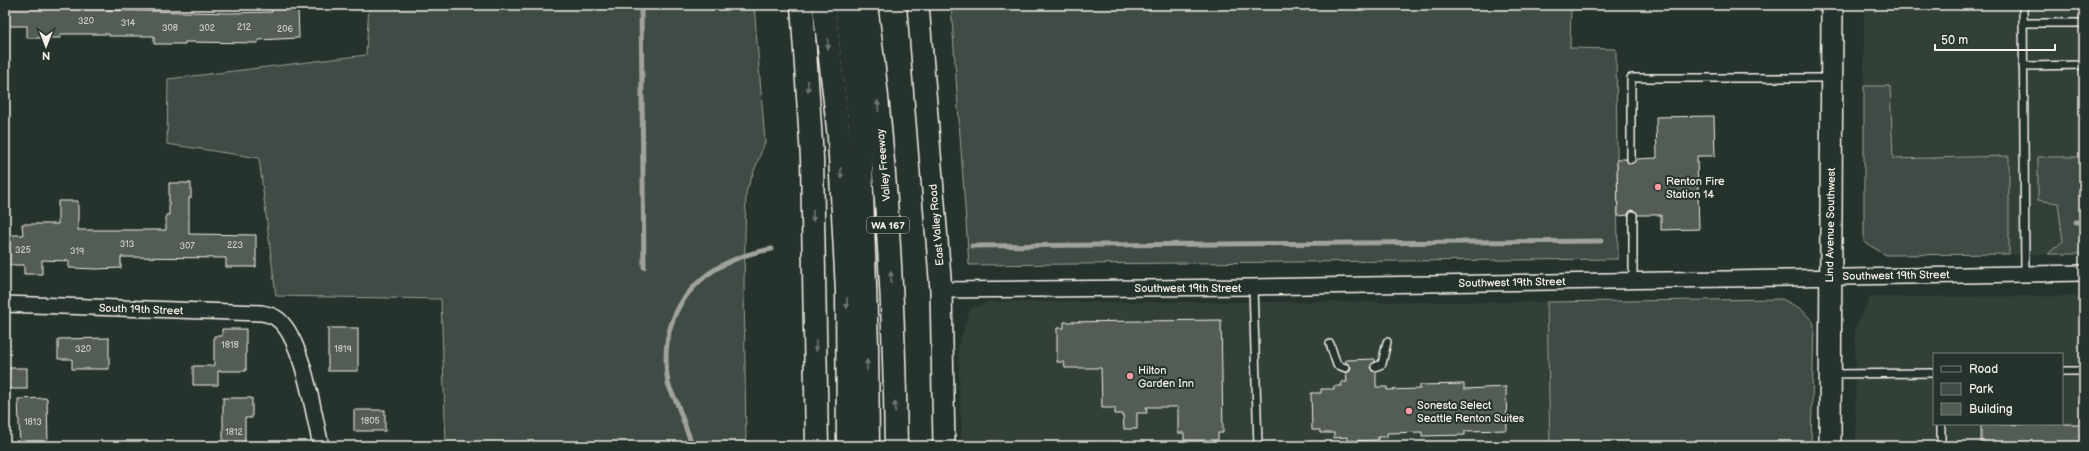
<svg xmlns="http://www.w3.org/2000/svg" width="2089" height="451" viewBox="0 0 2089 451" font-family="'Balsamiq Sans',sans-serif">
	<rect width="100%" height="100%" fill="#26332d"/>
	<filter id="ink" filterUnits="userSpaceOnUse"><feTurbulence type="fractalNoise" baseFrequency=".025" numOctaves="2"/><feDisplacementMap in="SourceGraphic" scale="8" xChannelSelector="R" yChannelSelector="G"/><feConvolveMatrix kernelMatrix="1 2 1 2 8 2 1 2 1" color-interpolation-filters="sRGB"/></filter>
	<g filter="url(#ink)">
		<g fill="#333f39" fill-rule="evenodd">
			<polygon points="1864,5 2084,5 2084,254 1886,255 1864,242"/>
			<path d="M2084 296V446H1856L1855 329 1870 297ZM1934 354H2062V424H1934Z"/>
			<polygon points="988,302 1547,302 1550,446 962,446 958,347 970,309"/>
		</g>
		<g fill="#414b45" stroke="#9a9e96">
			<polygon points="369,5 754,5 765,142 746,192 744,285 746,446 446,446 441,299 276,296 259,158 167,144 168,79 366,55"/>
			<polygon points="951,5 1571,5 1570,48 1616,49 1618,259 969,265"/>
			<polygon points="1864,86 1890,86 1893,159 2009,156 2009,254 1886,255 1864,242"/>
			<polygon points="2038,157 2084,157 2084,254 2048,254 2063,241 2058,203 2038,200"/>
			<polygon points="1782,299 1801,309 1814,323 1811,446 1550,446 1547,302"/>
		</g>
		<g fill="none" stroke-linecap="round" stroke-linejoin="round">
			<g stroke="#9fa39b" stroke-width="5">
				<polyline points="641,5 644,267"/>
				<polyline points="2076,222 2084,222"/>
				<polyline points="972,246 1601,241"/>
				<path d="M693 446C687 432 682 417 677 403 674 397 670 390 668 383 656 309 700 261 772 249"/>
			</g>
		</g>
		<g fill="#525c55" stroke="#f4f1e8">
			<polygon points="5,5 60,5 60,9 229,13 272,12 271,8 298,7 299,38 258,40 258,43 185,42 185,44 154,44 154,36 109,36 109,34 60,34 60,38 27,38 27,26 5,26"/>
			<polygon points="1714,116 1715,156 1697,156 1699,229 1661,230 1661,215 1638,215 1633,210 1630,211 1628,215 1618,216 1617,159 1626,159 1628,163 1631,164 1636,159 1657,158 1656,117"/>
			<polygon points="169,183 191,183 191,198 189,198 189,234 256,235 256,267 226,267 226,258 121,257 121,268 97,269 69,268 69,261 42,260 42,274 24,274 24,265 5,265 5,235 23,235 22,224 58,224 58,201 78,201 78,230 166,230 166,215 169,215"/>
			<polygon points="1221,320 1223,433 1218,433 1218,440 1184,440 1184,433 1178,433 1178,407 1146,407 1147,413 1137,413 1137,429 1124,429 1123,414 1115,414 1115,408 1102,408 1101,368 1065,368 1064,362 1057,362 1057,328 1064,328 1064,322"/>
			<rect x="328" y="328" width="30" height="43"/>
			<polygon points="222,329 246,329 246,371 218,371 218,385 193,385 193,366 214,366 214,336 222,336"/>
			<polygon points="109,338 109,369 72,369 72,359 58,359 58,339"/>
			<polygon points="1375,359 1375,361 1370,367 1372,371 1376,372 1376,387 1387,387 1387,390 1420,389 1420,385 1464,384 1464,389 1506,387 1507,430 1465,431 1465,435 1422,436 1422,432 1387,433 1387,437 1378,437 1378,440 1347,441 1347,437 1334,438 1334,433 1320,433 1320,430 1312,430 1311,393 1321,393 1321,389 1334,389 1334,386 1342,386 1341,382 1347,382 1346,373 1350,371 1351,367 1346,363 1346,360"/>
			<rect x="5" y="368" width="22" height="21"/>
			<polygon points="47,398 48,446 20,446 18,399"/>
			<polygon points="223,398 252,398 252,418 245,418 245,446 223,446"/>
			<rect x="354" y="410" width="31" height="21"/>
			<polygon points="2068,424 2084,424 2084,446 1981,446 1981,425"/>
		</g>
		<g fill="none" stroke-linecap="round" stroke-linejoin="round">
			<g stroke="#f4f1e8" stroke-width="10">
				<g id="lane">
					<polyline points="2023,5 2025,273"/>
					<polyline points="2023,23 2084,23"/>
					<polyline points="2023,66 2084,65"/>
					<polyline points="1631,159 1631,78 1829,78"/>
					<polyline points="1633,215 1633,280"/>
					<polyline points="1253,287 1258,446"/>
					<polyline points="1330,344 1337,365 1346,368"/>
					<polyline points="1375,367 1382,364 1387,342"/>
					<polyline points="2062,371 2084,371"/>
					<polyline points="1832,374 1934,373"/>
					<polyline points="1941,424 1941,446"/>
				</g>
			</g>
			<g stroke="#f4f1e8" stroke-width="18">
				<g id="street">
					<polyline points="941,290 1253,287 2084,273"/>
					<path d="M5 304 261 313C266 314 272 315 276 318 302 334 314 416 321 446"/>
				</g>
			</g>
			<g stroke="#f4f1e8" stroke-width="24">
				<g id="secondary">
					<polyline points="918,5 941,290 944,446"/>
					<polyline points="1830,446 1832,5"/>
				</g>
			</g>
			<g stroke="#f4f1e8" stroke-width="25">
				<g id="highway">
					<polyline points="802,5 812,158 817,446"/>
					<polyline points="824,5 839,137 847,291 848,446"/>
					<polyline points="846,5 860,129 867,347 868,446"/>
					<path d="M866 5C886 151 894 298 896 446"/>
				</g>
			</g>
			<use href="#lane" stroke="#26332d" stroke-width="7"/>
			<use href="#street" stroke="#26332d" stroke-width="15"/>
			<use href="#secondary" stroke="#26332d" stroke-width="21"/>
			<use href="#highway" stroke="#26332d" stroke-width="22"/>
		</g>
		<defs><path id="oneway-solid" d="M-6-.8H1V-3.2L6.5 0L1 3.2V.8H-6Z"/></defs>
		<g fill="#6e766e">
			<use href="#oneway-solid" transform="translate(828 44) rotate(84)"/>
			<use href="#oneway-solid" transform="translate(808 86) rotate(87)"/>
			<use href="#oneway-solid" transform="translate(878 106) rotate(-96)"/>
			<use href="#oneway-solid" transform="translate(841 173) rotate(87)"/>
			<use href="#oneway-solid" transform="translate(813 216) rotate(89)"/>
			<use href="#oneway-solid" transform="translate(891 277) rotate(-93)"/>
			<use href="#oneway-solid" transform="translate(847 303) rotate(90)"/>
			<use href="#oneway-solid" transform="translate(816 346) rotate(89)"/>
			<use href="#oneway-solid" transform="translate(867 365) rotate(-90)"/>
			<use href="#oneway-solid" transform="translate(895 407) rotate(-91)"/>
		</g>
	</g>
	<g fill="#ff9aa2" stroke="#26332d" stroke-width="1.5">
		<circle cx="1658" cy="187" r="4"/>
		<circle cx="1130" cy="376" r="4"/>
		<circle cx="1409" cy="411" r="4"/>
	</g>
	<g text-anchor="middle" stroke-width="4" stroke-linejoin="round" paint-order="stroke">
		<g font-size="9" fill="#ccccc3">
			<text x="86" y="24">320</text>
			<text x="128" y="26">314</text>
			<text x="244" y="30">212</text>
			<text x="170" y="31">308</text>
			<text x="207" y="31">302</text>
			<text x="285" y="32">206</text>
			<text x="127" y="247">313</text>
			<text x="235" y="248">223</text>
			<text x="187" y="249">307</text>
			<text x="23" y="253">325</text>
			<text x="77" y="254">319</text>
			<text x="230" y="348">1818</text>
			<text x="83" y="352">320</text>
			<text x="343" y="352">1819</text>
			<text x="370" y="424">1805</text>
			<text x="33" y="425">1813</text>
			<text x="234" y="435">1812</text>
		</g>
		<rect fill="#26332d" stroke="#b6b8b0" stroke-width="1" x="867" y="217" width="42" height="16" rx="3"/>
		<g font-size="10" font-weight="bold" fill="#f4f1e8">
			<text x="888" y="229">WA 167</text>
		</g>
		<g font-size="11" fill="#f4f1e8" stroke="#26332d">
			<text transform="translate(883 165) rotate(-95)" y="4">Valley Freeway</text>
			<text transform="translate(936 225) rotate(-95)" y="4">East Valley Road</text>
			<text transform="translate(1830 225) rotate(-89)" y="4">Lind Avenue Southwest</text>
			<text transform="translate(1896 275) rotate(-1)" y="4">Southwest 19th Street</text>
			<text transform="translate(1512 282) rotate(-1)" y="4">Southwest 19th Street</text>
			<text x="1188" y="292">Southwest 19th Street</text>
			<text transform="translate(141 309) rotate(2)" y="4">South 19th Street</text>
		</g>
		<g font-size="11" fill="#f4f1e8" stroke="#26332d" text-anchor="start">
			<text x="1666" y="185">Renton Fire<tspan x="1666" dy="13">Station 14</tspan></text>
			<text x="1138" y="374">Hilton<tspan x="1138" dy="13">Garden Inn</tspan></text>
			<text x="1417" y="409">Sonesta Select<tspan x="1417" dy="13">Seattle Renton Suites</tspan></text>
		</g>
	</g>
	<rect width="2089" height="451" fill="none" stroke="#26332d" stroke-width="20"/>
	<rect x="10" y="10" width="2069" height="431" fill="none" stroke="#f4f1e8" stroke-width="1.5" filter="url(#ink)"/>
	<rect x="1933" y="353" width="130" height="72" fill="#26332d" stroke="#787f78"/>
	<rect x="1941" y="366" width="20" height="6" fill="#26332d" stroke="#787f78"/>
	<text x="1969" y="373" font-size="12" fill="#f4f1e8">Road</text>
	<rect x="1941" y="383" width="20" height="12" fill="#414b45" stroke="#787f78"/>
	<text x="1969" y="393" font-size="12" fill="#f4f1e8">Park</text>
	<rect x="1941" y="403" width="20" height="12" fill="#525c55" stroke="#787f78"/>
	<text x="1969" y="413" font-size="12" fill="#f4f1e8">Building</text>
	<g transform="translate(46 46) rotate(180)" stroke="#26332d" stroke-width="3" paint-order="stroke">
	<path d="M0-3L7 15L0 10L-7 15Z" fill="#f4f1e8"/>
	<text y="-6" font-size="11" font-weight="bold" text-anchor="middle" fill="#f4f1e8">N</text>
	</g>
	<path d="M1935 44v6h120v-6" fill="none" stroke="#f4f1e8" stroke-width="2"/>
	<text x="1941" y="44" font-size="12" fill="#f4f1e8" stroke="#26332d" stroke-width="3" paint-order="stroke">50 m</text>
</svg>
